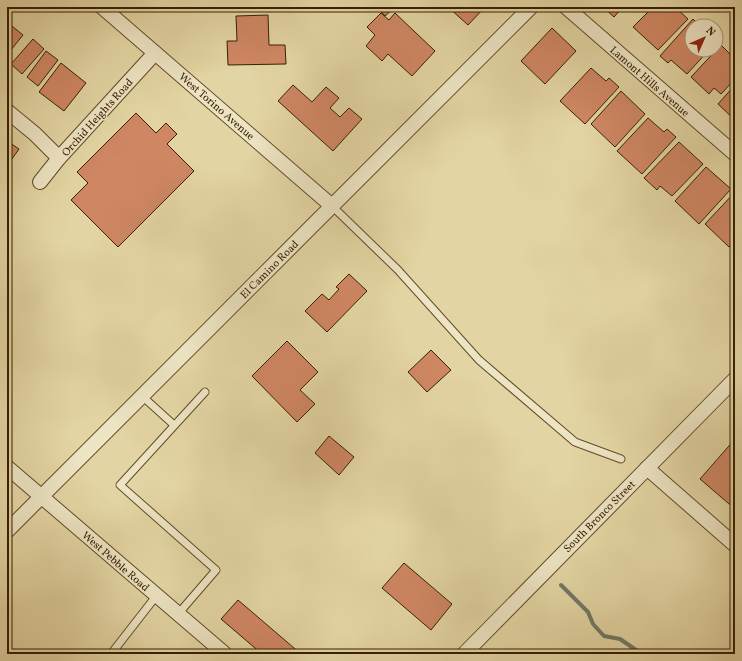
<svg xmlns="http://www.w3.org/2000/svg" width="742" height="661" viewBox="0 0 742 661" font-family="Vollkorn,serif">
	<rect width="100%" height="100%" fill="#e3d5a3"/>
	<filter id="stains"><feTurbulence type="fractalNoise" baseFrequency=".005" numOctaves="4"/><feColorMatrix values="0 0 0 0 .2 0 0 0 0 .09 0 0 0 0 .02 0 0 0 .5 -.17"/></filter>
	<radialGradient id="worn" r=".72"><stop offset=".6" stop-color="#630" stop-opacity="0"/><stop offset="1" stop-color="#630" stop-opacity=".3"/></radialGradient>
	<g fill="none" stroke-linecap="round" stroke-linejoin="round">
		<polyline stroke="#6f7b66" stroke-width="4" points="561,585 588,612 593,624 604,636 620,639 642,654"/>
	</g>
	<g fill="#cf8763" stroke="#361f01">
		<polygon points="377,7 395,7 385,16"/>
		<polygon points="448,7 485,7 468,25"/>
		<polygon points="603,7 623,7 614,17"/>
		<polygon points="653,7 675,7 688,19 658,50 633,27"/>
		<polygon points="381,13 389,20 395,13 435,51 412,76 388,54 382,61 366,46 375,35 367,27"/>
		<polygon points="268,15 269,45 285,45 286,64 228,65 227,41 237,41 236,16"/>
		<polygon points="693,19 700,26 692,26 692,50 709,50 687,74 671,60 668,63 660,56"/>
		<polygon points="7,22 23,35 7,55"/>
		<polygon points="552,28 576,51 545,84 521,61"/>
		<polygon points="33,39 44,49 22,74 11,64"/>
		<polygon points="721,45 735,59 735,79 721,94 714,88 709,94 691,77"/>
		<polygon points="46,51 58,60 38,86 27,77"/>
		<polygon points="61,63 86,83 64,111 39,92"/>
		<polygon points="591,68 606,81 609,78 619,87 585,124 560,101"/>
		<polygon points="293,85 312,102 326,87 339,98 330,108 340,117 349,108 362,119 333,151 278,101"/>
		<polygon points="735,85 735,120 718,104"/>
		<polygon points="621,91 645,114 615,147 591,124"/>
		<polygon points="136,113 156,133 166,123 177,134 167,144 194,171 118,247 71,200 88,183 77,172"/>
		<polygon points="648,118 664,132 667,129 676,137 642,174 617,151"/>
		<polygon points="7,141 19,149 7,166"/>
		<polygon points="679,142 703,164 672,196 660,186 657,190 644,178"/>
		<polygon points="706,167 731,189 699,224 675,201"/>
		<polygon points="735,192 735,241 729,247 705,224"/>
		<polygon points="349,274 367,291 327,332 305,311 322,294 329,300 339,289 336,287"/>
		<polygon points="287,341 318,372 300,390 315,404 297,422 252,376"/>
		<polygon points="431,350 451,370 427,392 408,372"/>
		<polygon points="329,436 354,457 339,475 315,453"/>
		<polygon points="735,439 735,509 700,479"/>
		<polygon points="404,563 452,604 431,630 382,588"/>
		<polygon points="238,600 301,654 262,654 221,619"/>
	</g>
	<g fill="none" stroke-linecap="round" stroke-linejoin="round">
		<g stroke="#614c2a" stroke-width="9">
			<g id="lane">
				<polyline points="332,206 398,270 479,360 575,442 621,459"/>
				<polyline points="142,396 174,425"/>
				<polyline points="178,614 216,570 120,485 205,392"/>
				<polyline points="111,654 157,595"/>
			</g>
		</g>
		<g stroke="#614c2a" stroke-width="16">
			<g id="street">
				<polyline points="102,7 332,206"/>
				<polyline points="566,7 735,154"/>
				<polyline points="7,111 35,134 59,158"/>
				<polyline points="40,182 59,158 155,53"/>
				<polyline points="7,467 225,654"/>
				<polyline points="647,468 735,545"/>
				<polyline points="7,531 531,7"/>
				<polyline points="464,654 735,379"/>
			</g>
		</g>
		<use href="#lane" stroke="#ede4c3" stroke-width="7"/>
		<use href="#street" stroke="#ede4c3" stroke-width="14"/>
	</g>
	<g text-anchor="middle" stroke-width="3" stroke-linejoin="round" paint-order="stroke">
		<g font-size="11" fill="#361f01" stroke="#ede4c3">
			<text transform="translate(650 81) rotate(41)" y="4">Lamont Hills Avenue</text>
			<text transform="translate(217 106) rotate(41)" y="4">West Torino Avenue</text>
			<text transform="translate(97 117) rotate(-48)" y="4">Orchid Heights Road</text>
			<text transform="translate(269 269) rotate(-45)" y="4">El Camino Road</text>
			<text transform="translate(599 516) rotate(-45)" y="4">South Bronco Street</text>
			<text transform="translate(116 561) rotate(41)" y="4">West Pebble Road</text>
		</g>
	</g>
	<rect width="742" height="661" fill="none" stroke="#e3d5a3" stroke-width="24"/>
	<rect x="8" y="8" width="726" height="645" fill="none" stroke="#361f01" stroke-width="2"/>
	<rect x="12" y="12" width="718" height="637" fill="none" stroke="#361f01"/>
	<g transform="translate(704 38) rotate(45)"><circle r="19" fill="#ede4c3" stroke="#a49575"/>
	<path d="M0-3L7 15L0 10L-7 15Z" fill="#8f2418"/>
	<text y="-6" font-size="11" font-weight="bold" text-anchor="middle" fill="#361f01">N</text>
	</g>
	<rect width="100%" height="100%" filter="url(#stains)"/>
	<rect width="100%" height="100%" fill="url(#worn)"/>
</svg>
